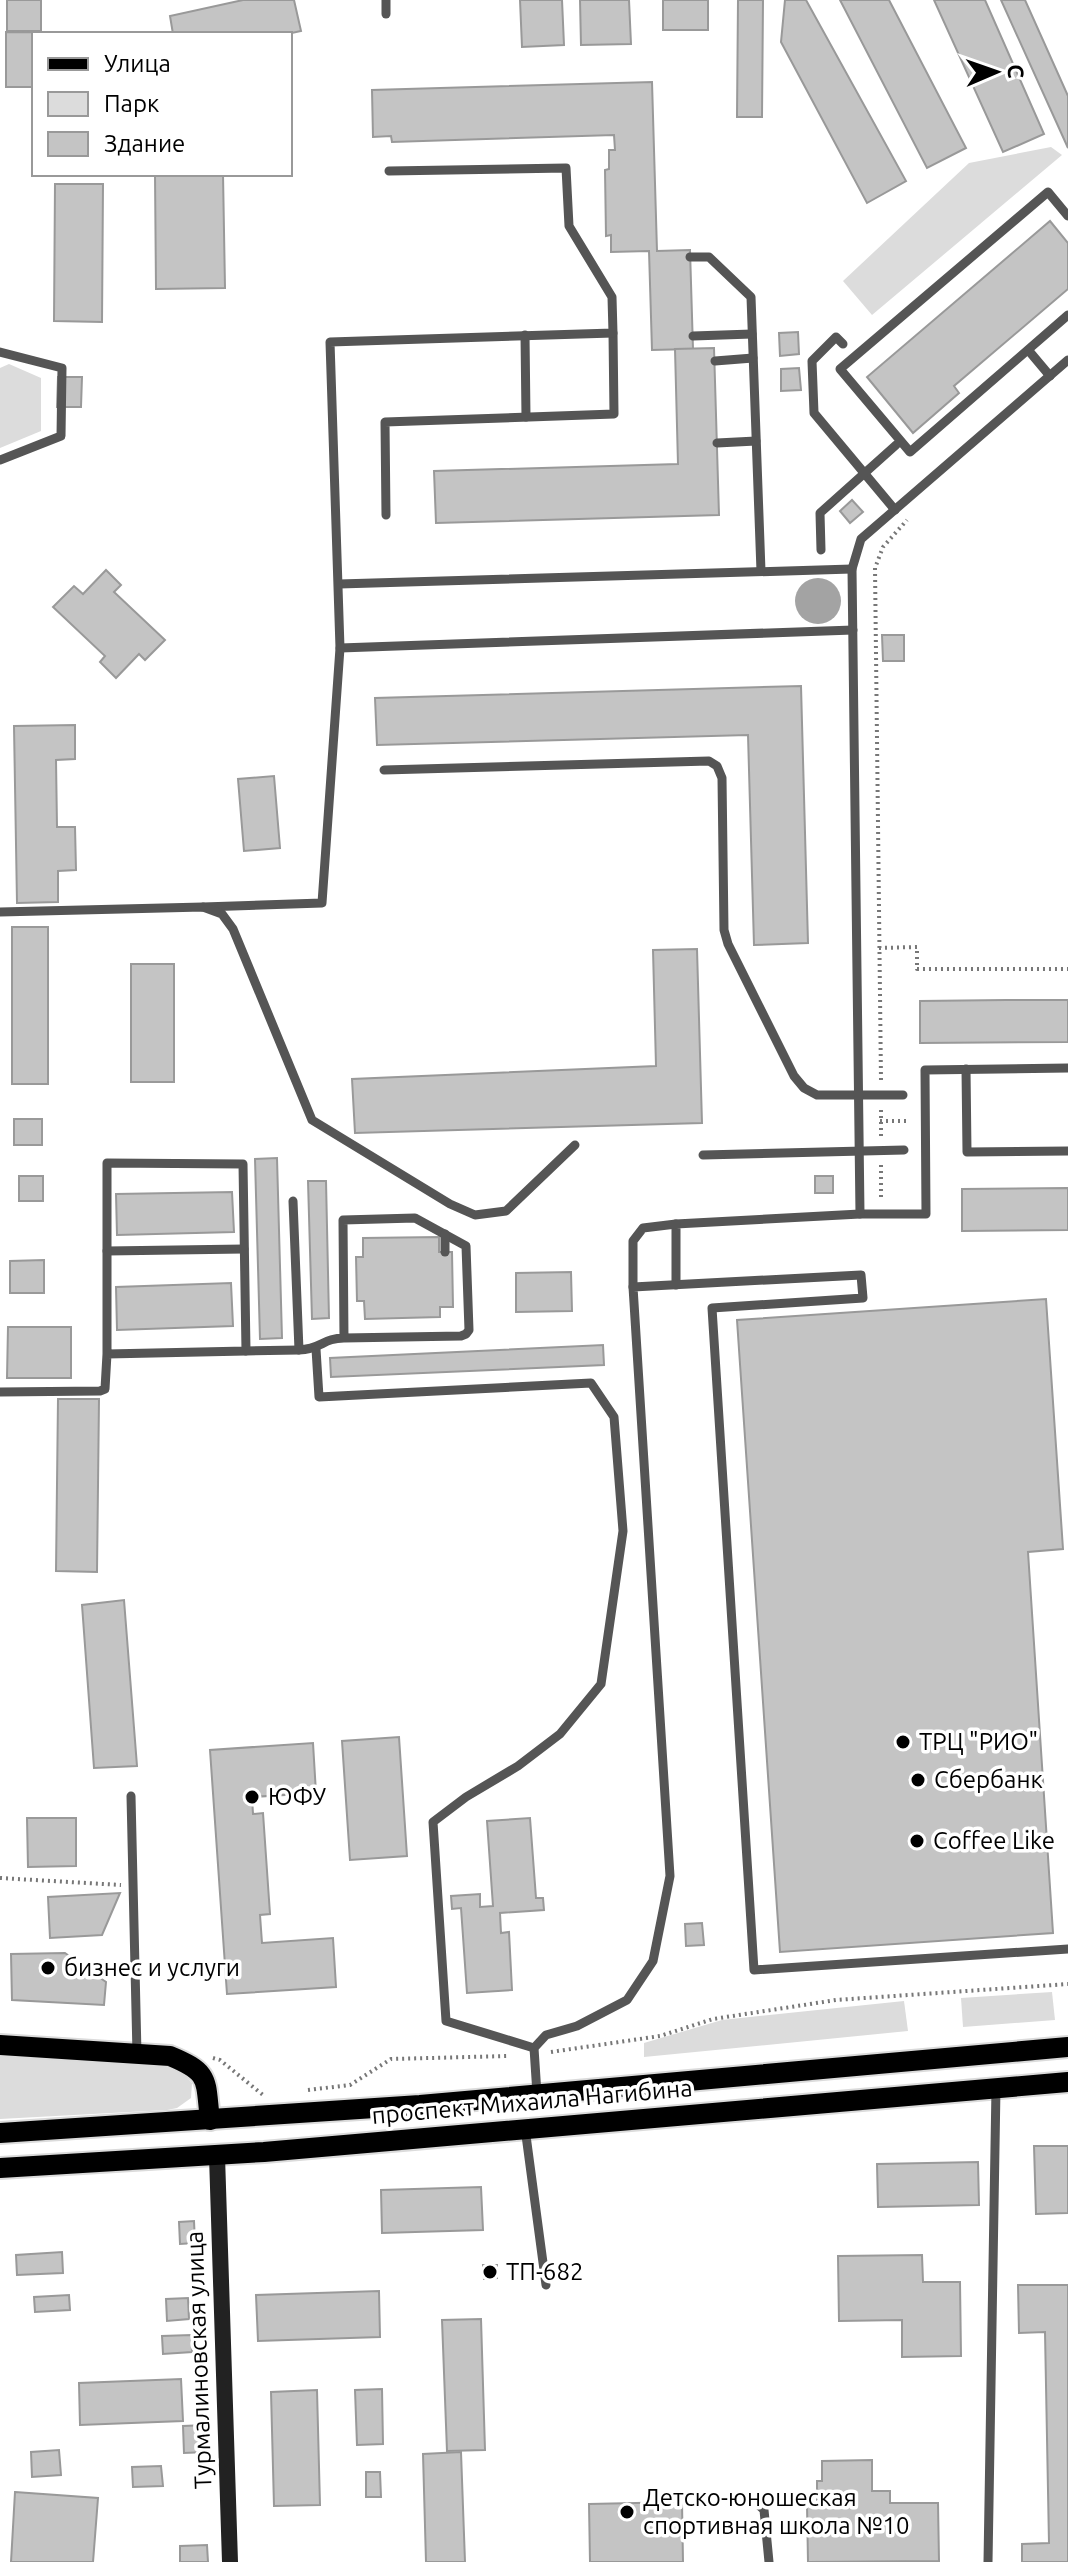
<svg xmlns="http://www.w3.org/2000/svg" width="1068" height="2562" viewBox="0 0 1068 2562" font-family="Ubuntu,sans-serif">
	<rect width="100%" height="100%" fill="#fff"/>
	<g fill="#dcdcdc">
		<polygon points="1051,147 1062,155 872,315 843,281 969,163"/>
		<polygon points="9,364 41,378 41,431 0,448 0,368"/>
		<polygon points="1052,1992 1055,2020 963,2027 961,1998"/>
		<polygon points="904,2001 908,2031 644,2057 644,2043 722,2020"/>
		<polygon points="0,2055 155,2063 182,2072 192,2083 191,2098 177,2108 167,2110 0,2119"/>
	</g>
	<circle fill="#a3a3a3" cx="818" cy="601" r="23"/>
	<g fill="#c4c4c4" stroke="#999" stroke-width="2">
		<rect x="7" y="0" width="34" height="31"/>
		<polygon points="243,0 294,0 301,31 287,34 173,34 170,16"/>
		<polygon points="520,0 562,0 564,45 522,47"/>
		<polygon points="580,0 629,0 631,44 581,45"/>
		<rect x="663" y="0" width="45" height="30"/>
		<polygon points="738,0 763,0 762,117 737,117"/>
		<polygon points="785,0 806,0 906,181 867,203 781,42"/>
		<polygon points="840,0 889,0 966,148 927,168"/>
		<polygon points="934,0 985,0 1044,134 1003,152"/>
		<polygon points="1001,0 1025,0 1068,96 1068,148"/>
		<polygon points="6,32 135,33 135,34 34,34 34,87 6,87"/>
		<polygon points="652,82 657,251 690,250 693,349 652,350 649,251 611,252 611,235 606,236 605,170 609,169 609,150 615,150 614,135 392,142 391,136 373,137 372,90"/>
		<polygon points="155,174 223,174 225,288 156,289"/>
		<polygon points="55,184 103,184 102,322 54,321"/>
		<polygon points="1050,221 1068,243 1068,289 954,386 959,393 913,433 867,377"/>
		<polygon points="798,332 799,354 780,356 779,333"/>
		<polygon points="714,348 719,515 436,523 434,471 678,464 675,349"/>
		<polygon points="799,368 801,390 781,391 781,369"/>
		<polygon points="58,377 82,377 81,407 57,407"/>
		<polygon points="852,500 863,512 850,523 840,511"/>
		<polygon points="106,570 121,585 114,592 165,640 145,660 139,654 116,678 100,662 105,656 53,607 74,586 83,594"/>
		<polygon points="882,635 904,635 904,661 883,661"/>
		<polygon points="801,686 808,943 754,945 748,735 377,745 375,698"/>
		<polygon points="75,725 75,759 56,760 57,827 75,827 76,870 58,871 58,902 17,903 14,726"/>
		<polygon points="274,776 280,848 244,851 238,779"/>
		<rect x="12" y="927" width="36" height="157"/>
		<polygon points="697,949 702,1123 355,1133 352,1079 656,1066 653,950"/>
		<rect x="131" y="964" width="43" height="118"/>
		<polygon points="1006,1000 1068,1000 1068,1042 920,1043 920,1001"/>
		<rect x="14" y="1119" width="28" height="26"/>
		<polygon points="277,1158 282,1338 260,1339 255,1159"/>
		<rect x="19" y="1176" width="24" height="25"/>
		<rect x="815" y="1176" width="18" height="17"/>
		<polygon points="308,1181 326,1181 329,1318 312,1319"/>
		<polygon points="1068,1188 1068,1230 962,1231 962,1189"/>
		<polygon points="232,1192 234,1232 117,1235 116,1194"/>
		<polygon points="439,1237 439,1252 452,1252 453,1307 440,1307 440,1317 365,1319 364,1301 357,1301 356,1257 363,1257 363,1238"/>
		<polygon points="44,1260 44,1293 10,1293 10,1261"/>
		<polygon points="571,1272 572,1311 516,1312 516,1273"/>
		<polygon points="231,1283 233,1326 117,1330 116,1287"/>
		<polygon points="1046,1299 1063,1549 1028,1552 1053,1933 780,1952 737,1320"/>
		<polygon points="8,1327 71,1327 71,1378 7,1378"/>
		<polygon points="603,1345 604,1365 331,1377 330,1358"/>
		<polygon points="58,1399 99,1399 97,1572 56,1571"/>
		<polygon points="124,1600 137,1766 94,1768 82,1605"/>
		<polygon points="399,1737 407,1856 350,1860 342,1741"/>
		<polygon points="313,1743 316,1793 252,1797 253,1814 263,1813 270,1914 260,1915 262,1943 333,1938 336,1987 227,1994 210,1750"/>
		<polygon points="27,1818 76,1818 76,1866 28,1867"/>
		<polygon points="530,1818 536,1898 543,1898 544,1910 500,1913 501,1933 509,1932 512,1990 467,1993 461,1908 452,1909 451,1896 480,1894 480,1907 493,1906 487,1821"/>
		<polygon points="120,1893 102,1935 50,1938 48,1897"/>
		<polygon points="702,1923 704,1945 686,1946 685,1924"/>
		<polygon points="65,1953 106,1982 104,2005 12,2000 11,1954"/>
		<polygon points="1034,2146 1068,2146 1068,2213 1036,2214"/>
		<polygon points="978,2162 979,2205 878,2207 877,2164"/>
		<polygon points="481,2187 483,2230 382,2233 381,2190"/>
		<polygon points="194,2221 195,2243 180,2244 179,2222"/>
		<polygon points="62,2252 63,2273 17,2275 16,2255"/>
		<polygon points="922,2255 923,2282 960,2282 961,2356 902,2357 902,2320 839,2321 838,2256"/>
		<polygon points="483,2265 497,2265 497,2278 484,2279"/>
		<polygon points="1018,2285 1068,2285 1068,2562 1022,2562 1022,2544 1049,2543 1045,2332 1019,2333"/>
		<polygon points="379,2291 380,2337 258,2341 256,2295"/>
		<polygon points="69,2295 70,2310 35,2312 34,2297"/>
		<polygon points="188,2298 189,2319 167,2321 166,2299"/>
		<polygon points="481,2319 485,2450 447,2451 442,2320"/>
		<polygon points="191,2335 192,2352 163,2354 162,2336"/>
		<polygon points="181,2379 183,2421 80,2425 79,2383"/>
		<polygon points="382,2389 383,2444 357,2445 355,2390"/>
		<polygon points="317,2390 320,2505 274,2506 271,2392"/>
		<polygon points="206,2425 207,2452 184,2453 183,2426"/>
		<polygon points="59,2450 61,2475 32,2477 31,2452"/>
		<polygon points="461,2452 465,2562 426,2562 423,2454"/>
		<polygon points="872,2460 872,2491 890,2491 890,2503 938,2503 939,2561 808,2562 807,2505 817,2504 817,2481 822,2481 822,2461"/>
		<polygon points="161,2466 163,2486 133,2487 132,2467"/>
		<polygon points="366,2472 380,2472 381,2497 366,2497"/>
		<polygon points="15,2492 98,2498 93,2562 11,2562"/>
		<polygon points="682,2502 683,2562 590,2562 589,2504"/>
		<polygon points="207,2545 208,2562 180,2562 180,2546"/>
	</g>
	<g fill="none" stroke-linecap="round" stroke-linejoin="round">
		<g stroke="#dbdbdb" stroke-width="24">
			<g id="primary">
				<path d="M0 2045 170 2056C211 2073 205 2079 210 2120"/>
				<polyline points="0,2133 420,2105 1068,2047"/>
				<polyline points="0,2168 264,2152 1068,2082"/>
			</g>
		</g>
		<g stroke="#777" stroke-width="4" stroke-dasharray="2 4" stroke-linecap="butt">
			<polyline points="879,948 917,947 917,969 1068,969"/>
			<polyline points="881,1080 875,568 883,547 907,520"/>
			<polyline points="880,1121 910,1121"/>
			<polyline points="881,1136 881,1109"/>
			<polyline points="881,1165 881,1200"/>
			<polyline points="0,1878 121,1885"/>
			<polyline points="551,2052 660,2036 713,2019 836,2000 1068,1984"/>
			<polyline points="213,2058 220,2060 263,2095"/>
			<polyline points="308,2090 350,2085 391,2059 507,2056"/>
		</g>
		<g stroke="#555" stroke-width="9">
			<polyline points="386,0 386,14"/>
			<polyline points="1068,216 1048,192 840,369 910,452 1068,315"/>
			<polyline points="690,257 709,257 751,297 761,571"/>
			<polyline points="525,335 526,417"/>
			<polyline points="693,336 752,334"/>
			<polyline points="843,344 836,337 812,361 814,413 895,510"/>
			<polyline points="1029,351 1050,376"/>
			<polyline points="0,352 62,368 61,436 0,460"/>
			<polyline points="715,361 753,358"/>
			<polyline points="717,443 756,441"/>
			<polyline points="386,515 385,422 614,414 613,333"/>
			<polyline points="821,550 820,513 896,445"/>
			<polyline points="339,584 852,569"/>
			<polyline points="340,648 853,630"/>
			<polyline points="384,770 709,761 717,766 722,778 724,930 728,944 794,1076 804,1088 817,1095 903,1095"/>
			<polyline points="203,907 322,903 340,648 330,342 613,333 612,297 569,226 566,168 389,171"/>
			<polyline points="0,912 203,907 222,914 233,929 312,1120 450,1204 475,1215 506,1211 575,1145"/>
			<polyline points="966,1069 967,1152 1068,1151"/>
			<polyline points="703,1155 904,1150"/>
			<path d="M293 1201 299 1350C322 1349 323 1338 344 1338L461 1336 466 1334 469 1330 466 1246 415 1218 343 1220 344 1338"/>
			<polyline points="860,1214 926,1214 925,1070 1068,1068"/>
			<polyline points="445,1234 445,1252"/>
			<polyline points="107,1251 244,1249"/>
			<polyline points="676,1285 676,1224 860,1214 852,569 861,539 1068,360"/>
			<polyline points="633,1287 633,1241 643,1228 676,1224"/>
			<polyline points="316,1349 319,1397 591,1383 614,1417 623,1531 601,1684 560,1734 518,1766 466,1797 433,1822 446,2021 534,2048"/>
			<polyline points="246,1351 299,1350"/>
			<polyline points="0,1392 100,1391 105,1389 107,1354 107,1163 243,1164 246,1351 107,1354"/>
			<polyline points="131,1796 137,2054"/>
			<polyline points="537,2094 534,2048 546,2035 577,2026 627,2000 653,1961 670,1876 633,1287 861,1275 863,1298 712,1308 754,1970 1068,1949"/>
			<polyline points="525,2128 546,2285"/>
			<polyline points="749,2496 764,2510 769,2562"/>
			<polyline points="988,2562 996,2088"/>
		</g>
		<polyline stroke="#222" stroke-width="16" points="217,2156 230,2562"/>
		<use href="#primary" stroke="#000" stroke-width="20"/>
	</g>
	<g fill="#000" stroke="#fff" stroke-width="3">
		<circle cx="903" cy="1742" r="8"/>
		<circle cx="918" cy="1780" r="8"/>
		<circle cx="252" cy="1797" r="8"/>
		<circle cx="917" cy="1841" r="8"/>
		<circle cx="48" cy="1968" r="8"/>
		<circle cx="490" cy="2272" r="8"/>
		<circle cx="627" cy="2512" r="8"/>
	</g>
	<g text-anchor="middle" stroke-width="7" stroke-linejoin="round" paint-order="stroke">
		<g font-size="24" fill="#000" stroke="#fff" text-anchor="start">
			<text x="919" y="1750">ТРЦ "РИО"</text>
			<text x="934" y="1788">Сбербанк</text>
			<text x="268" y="1805">ЮФУ</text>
			<text x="933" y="1849">Coffee Like</text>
			<text x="64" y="1976">бизнес и услуги</text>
			<text x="506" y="2280">ТП-682</text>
			<text x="643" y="2506">Детско-юношеская<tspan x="643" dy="28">спортивная школа №10</tspan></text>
		</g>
		<g font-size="24" fill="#000" stroke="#fff">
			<text transform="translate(532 2102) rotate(-5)" y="8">проспект Михаила Нагибина</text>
			<text transform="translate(199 2360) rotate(-92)" y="8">Турмалиновская улица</text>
		</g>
	</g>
	<rect x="32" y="32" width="260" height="144" fill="#ffffff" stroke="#999999" stroke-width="2"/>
	<rect x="48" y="58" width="40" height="12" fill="#000000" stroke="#999999" stroke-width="2"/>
	<text x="104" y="72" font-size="24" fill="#000000">Улица</text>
	<rect x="48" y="92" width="40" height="24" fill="#dcdcdc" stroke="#999999" stroke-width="2"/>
	<text x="104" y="112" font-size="24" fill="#000000">Парк</text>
	<rect x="48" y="132" width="40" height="24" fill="#c4c4c4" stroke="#999999" stroke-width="2"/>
	<text x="104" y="152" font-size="24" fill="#000000">Здание</text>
	<g transform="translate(996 72) rotate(88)" stroke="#ffffff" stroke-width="6" paint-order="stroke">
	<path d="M0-6L14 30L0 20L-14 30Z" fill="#000000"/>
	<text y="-12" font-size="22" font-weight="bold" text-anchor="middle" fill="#000000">С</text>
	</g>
</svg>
